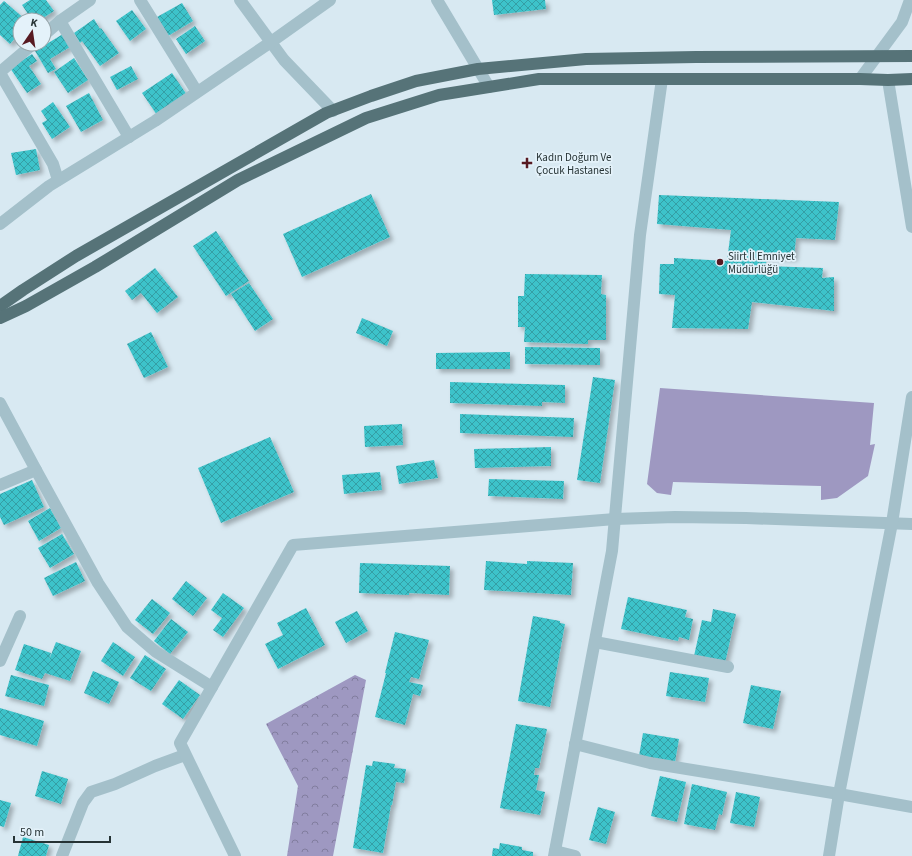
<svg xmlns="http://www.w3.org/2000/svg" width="912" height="856" viewBox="0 0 912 856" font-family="'Source Sans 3',sans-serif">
	<defs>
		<pattern id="forest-crowns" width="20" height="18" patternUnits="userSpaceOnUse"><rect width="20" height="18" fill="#9e98c1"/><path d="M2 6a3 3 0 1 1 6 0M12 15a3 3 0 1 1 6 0" fill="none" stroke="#817d9e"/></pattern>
		<pattern id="building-cross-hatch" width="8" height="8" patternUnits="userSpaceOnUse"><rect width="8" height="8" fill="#3ec3ca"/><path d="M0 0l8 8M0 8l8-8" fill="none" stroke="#349fa5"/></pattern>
		<filter id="shadow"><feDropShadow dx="3.5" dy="3.5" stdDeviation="2" flood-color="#0004"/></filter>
	</defs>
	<rect width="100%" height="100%" fill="#d8e9f2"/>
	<polygon fill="#9e98c1" points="660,388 874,403 870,445 875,444 868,476 837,498 821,500 821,486 673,482 671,495 657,493 647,484"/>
	<polygon fill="url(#forest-crowns)" points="355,675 366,680 333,856 287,856 298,786 266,724"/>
	<g fill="url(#building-cross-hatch)" filter="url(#shadow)">
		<polygon points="30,0 46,0 54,11 40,20 32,20 22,5"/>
		<polygon points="492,0 545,0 546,9 494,15"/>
		<polygon points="4,1 26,20 20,20 20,37 19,38 17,36 10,44 0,35 0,5"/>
		<polygon points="182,3 193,21 168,36 157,17"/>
		<polygon points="132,10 146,29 130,41 116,21"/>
		<polygon points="94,19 100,29 101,28 119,53 100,66 82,41 80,43 74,33"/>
		<polygon points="195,26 205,41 186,54 176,39"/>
		<polygon points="63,34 70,47 50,59 56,69 48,73 35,51"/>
		<polygon points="32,54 37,61 29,66 41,84 27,93 10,68"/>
		<polygon points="74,58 88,80 68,93 54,72"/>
		<polygon points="131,66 138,79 117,90 110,77"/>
		<polygon points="172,73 187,95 157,115 142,93"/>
		<polygon points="89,93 103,120 81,132 66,106"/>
		<polygon points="53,102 70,127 52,139 42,123 47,120 41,111"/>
		<polygon points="36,149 40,170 16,175 11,153"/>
		<polygon points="371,194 390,237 302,277 283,234"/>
		<polygon points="659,195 839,202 835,240 796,238 794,258 768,257 765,266 823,268 822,278 834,277 834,311 752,302 748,329 672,328 675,295 659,294 660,264 674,264 674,258 727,261 731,230 657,224"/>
		<polygon points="216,231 249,281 226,296 193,246"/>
		<polygon points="155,268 178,297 157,313 141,293 132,300 125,291"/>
		<polygon points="525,274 602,275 601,294 606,295 606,340 588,340 588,344 524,342 525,327 518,327 518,296 524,296"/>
		<polygon points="249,283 273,319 255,331 231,294"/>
		<polygon points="362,318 393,331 387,346 356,333"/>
		<polygon points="151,332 168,367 144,378 127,344"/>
		<polygon points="525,347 600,348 600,365 525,364"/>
		<polygon points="510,352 510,369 436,369 436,353"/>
		<polygon points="593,377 615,380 600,483 577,480"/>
		<polygon points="450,382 565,385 565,403 542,402 542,406 450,403"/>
		<polygon points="460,414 574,418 573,437 460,433"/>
		<polygon points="402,424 403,445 365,447 364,426"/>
		<polygon points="270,437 294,492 221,523 198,468"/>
		<polygon points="551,447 551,466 475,468 474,449"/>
		<polygon points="434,460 438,478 399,484 396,466"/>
		<polygon points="380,472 382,490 344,494 342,475"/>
		<polygon points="489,479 564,481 563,499 488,496"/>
		<polygon points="32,480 44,507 4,525 0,517 0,494"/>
		<polygon points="50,508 61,528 39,541 28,521"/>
		<polygon points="62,534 74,554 50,568 38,548"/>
		<polygon points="486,561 527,564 527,561 573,563 571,595 484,590"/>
		<polygon points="76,562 85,581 53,596 44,578"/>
		<polygon points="360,563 450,566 449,595 409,593 409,595 359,593"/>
		<polygon points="186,581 207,598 193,616 172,599"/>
		<polygon points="223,593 244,608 223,637 213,630 222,618 211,610"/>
		<polygon points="628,597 687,610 685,617 693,619 689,640 679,637 678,641 621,629"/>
		<polygon points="152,599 170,613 153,634 135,620"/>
		<polygon points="306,608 325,645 278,669 265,644 283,635 277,623"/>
		<polygon points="713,609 736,614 725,663 694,656 702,620 711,622"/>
		<polygon points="357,611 368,631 346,643 335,622"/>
		<polygon points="533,616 560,621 560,623 565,624 550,707 518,701"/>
		<polygon points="171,619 188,632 170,654 154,641"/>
		<polygon points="395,632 429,640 419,679 411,677 409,682 423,685 420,696 413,694 405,725 375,717 386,673 385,673"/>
		<polygon points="56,642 81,651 70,681 45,673 42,679 15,670 24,644 51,653 49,660"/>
		<polygon points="113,642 135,657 123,676 101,661"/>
		<polygon points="145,655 166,669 151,691 130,678"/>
		<polygon points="93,671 119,682 109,704 84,693"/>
		<polygon points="670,672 709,678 705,702 666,696"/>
		<polygon points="11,675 49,685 44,706 5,696"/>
		<polygon points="179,680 200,695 183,719 162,704"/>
		<polygon points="751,685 781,691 773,729 743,723"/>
		<polygon points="0,708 44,721 37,746 0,735"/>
		<polygon points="516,724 547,729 539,768 535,768 534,775 539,775 536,790 545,792 540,815 500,808"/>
		<polygon points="643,733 679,739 675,762 639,756"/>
		<polygon points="373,761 395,764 394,768 406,769 404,783 396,782 392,805 391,805 383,853 353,848 366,765 372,766"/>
		<polygon points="42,771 68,779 61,804 35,796"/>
		<polygon points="660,776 686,782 677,822 651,816"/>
		<polygon points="692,784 727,792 722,815 719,814 715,830 684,824"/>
		<polygon points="736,792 760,797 754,827 730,823"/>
		<polygon points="0,800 11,803 4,827 0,826"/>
		<polygon points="598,807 615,812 606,844 589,840"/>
		<polygon points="23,837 49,845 46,856 18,856"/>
		<polygon points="500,843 522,847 522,850 533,852 533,856 492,856 493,848 499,849"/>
	</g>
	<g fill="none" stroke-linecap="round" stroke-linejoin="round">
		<g stroke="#a4c0ca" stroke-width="12">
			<polyline points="140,0 197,92"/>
			<polyline points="240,0 284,60 333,111"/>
			<polyline points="437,0 489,87"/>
			<polyline points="60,21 129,137"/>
			<polyline points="44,35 60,21 90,0"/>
			<polyline points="0,72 33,44"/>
			<polyline points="0,73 53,164 58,180"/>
			<polyline points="860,79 902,22 910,0"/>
			<polyline points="888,80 912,227"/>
			<polyline points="0,224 49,186 155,121 271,42 330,0"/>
			<polyline points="0,403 36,470 98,583 127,627 156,652 212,687"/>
			<polyline points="0,485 36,470"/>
			<polyline points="595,642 728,667"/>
			<polyline points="0,661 20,616"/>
			<polyline points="575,744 650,763 839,794 912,807"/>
			<polyline points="555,851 575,856"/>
			<polyline points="62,856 83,803 91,792 115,784 155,766 185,755"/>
			<polyline points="235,856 180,743 293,545 615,519 675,517 746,518 912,524"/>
			<polyline points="554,856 612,551 640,235 662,79"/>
			<polyline points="829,856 839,794 892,523 912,397"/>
		</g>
		<g stroke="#567378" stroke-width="12">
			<polyline points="0,306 23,290 76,256 326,113 371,96 416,81 478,69 586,59 696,57 912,56"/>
			<polyline points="0,318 26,306 95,267 238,180 366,118 439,95 539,79 860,79 888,80 912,79"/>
		</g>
	</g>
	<g fill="#571a22" stroke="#e4f2fa" stroke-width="1.5">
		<path d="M525 157h4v4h4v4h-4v4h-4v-4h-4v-4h4z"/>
		<circle cx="720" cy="262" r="4"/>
	</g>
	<g text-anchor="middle" stroke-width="3.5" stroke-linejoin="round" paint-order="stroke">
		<g font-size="11" fill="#263335" stroke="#e4f2fa" text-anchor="start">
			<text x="536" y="161">Kadın Doğum Ve<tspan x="536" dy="13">Çocuk Hastanesi</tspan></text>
			<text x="728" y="260">Siirt İl Emniyet<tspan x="728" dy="13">Müdürlüğü</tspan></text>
		</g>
	</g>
	<g transform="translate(32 32) rotate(13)"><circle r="19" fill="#e4f2fa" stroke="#98a6ab"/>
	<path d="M0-3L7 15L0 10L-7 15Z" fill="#571a22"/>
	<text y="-6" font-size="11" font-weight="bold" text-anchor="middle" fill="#263335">K</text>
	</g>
	<path d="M14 836v6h96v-6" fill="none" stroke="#263335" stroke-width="2"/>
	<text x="20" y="836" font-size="12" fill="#263335" stroke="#e4f2fa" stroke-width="3" paint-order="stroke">50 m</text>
</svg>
